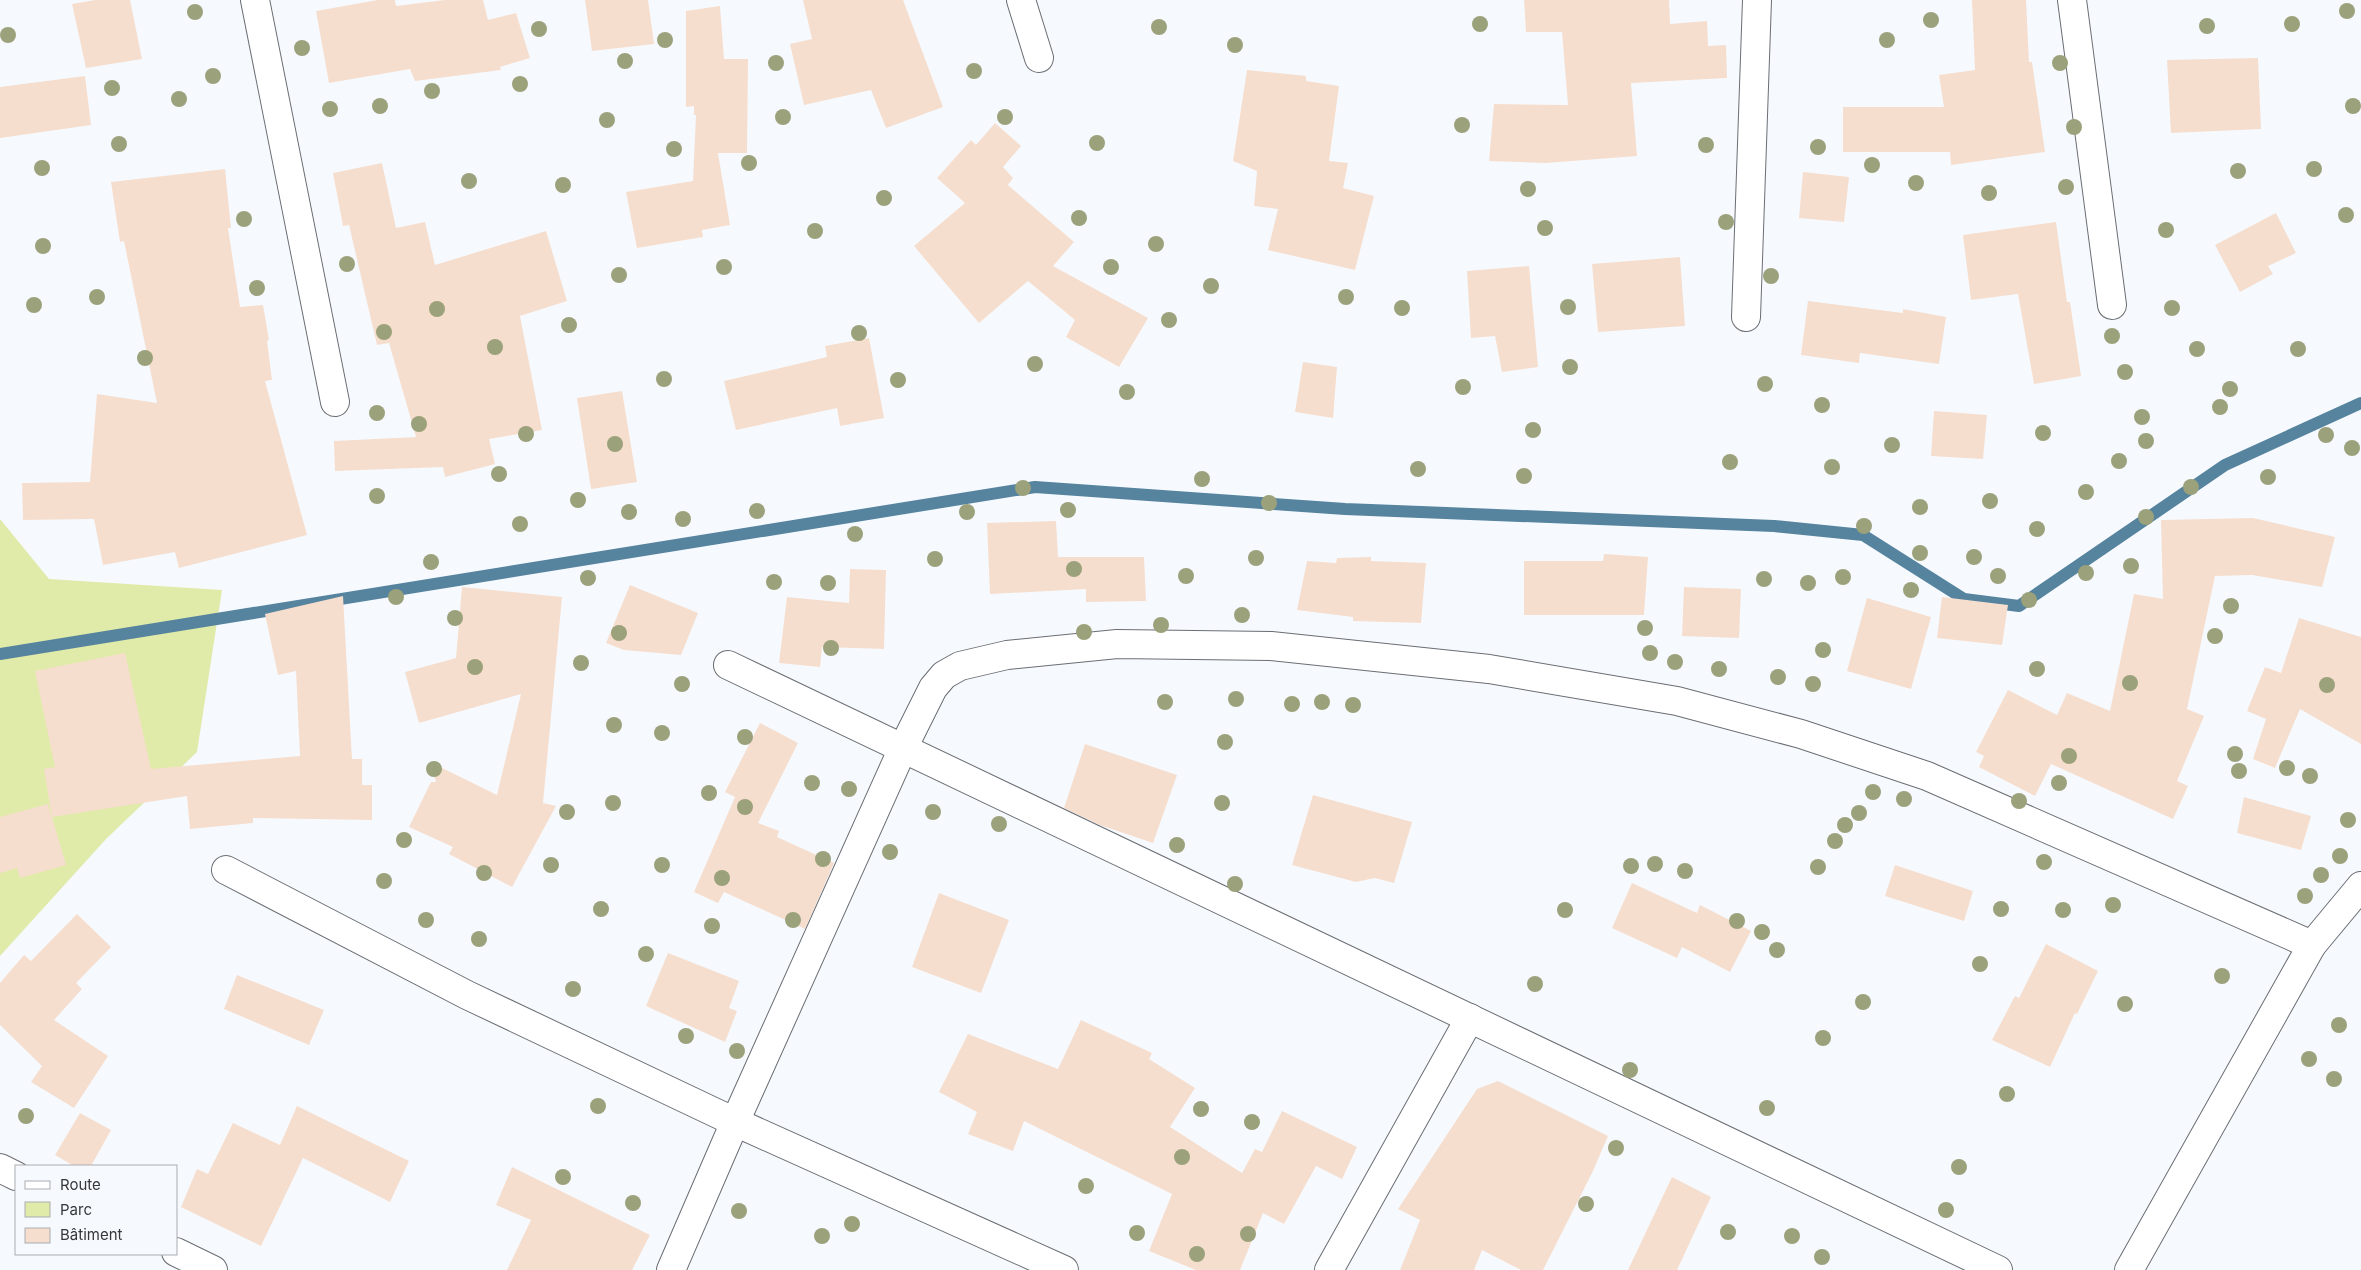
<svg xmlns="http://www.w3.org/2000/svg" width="2361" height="1270" viewBox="0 0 2361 1270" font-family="Inter,sans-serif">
	<rect width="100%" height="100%" fill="#f6faff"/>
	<polygon fill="#e0eaa9" points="0,519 49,579 222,590 197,752 106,839 0,956"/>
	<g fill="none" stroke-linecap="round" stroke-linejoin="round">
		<polyline stroke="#56839e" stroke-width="12" points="0,654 1035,487 1345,509 1774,526 1863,535 1964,599 2019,606 2225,465 2361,403"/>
	</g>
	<g fill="#f6dece">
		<polygon points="95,0 130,0 142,59 86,68 72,4"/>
		<polygon points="378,0 395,0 396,6 445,0 483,0 488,20 516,13 530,58 500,67 501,70 415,81 410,69 329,83 316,11"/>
		<polygon points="585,0 648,0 654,44 592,51"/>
		<polygon points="803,0 903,0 943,107 886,128 871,90 804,105 790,44 812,39"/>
		<polygon points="1524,0 1669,0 1670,24 1707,21 1708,46 1726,45 1727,78 1631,83 1637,156 1546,163 1489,161 1494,104 1568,105 1562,32 1526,32"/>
		<polygon points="1972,0 2026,0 2029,62 2032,62 2045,152 1951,165 1950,152 1843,152 1843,107 1944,107 1939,75 1975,70"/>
		<polygon points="720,6 724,59 748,59 747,153 718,153 730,225 702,230 703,237 637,248 626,192 693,181 696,115 694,115 694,106 686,107 686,11"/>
		<polygon points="2258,58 2261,129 2171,133 2167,60"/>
		<polygon points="1247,70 1306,76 1306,81 1339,86 1329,161 1348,163 1343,188 1374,196 1355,270 1268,250 1278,209 1254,206 1257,171 1233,161"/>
		<polygon points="85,76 91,125 0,138 0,87"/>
		<polygon points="995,123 1021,146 1003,167 1013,178 1008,185 1074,242 1053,266 1148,318 1119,367 1066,337 1075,320 1028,281 979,323 914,246 965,203 937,178 971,140 976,145"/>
		<polygon points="382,163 396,228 425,222 435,265 546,231 567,301 520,316 542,430 489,439 495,464 445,477 443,467 335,471 334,441 416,437 389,343 377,345 349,225 343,226 333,173"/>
		<polygon points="225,169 231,228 228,228 240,307 263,305 269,340 267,341 272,380 265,381 307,535 179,568 175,552 103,565 94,519 23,520 22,483 90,482 97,394 157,403 124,241 120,242 111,182"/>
		<polygon points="1803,172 1849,177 1844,222 1799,218"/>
		<polygon points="2276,213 2296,253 2268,266 2273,274 2240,292 2215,245"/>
		<polygon points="2056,222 2067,302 2070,302 2081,376 2034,384 2018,294 1971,300 1963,235"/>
		<polygon points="1680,257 1685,326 1598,332 1592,264"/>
		<polygon points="1529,266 1538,367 1502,372 1495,336 1471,338 1467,271"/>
		<polygon points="1808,301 1903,313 1903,309 1946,317 1939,364 1860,353 1859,363 1801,355"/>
		<polygon points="869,338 884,418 840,426 837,408 736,430 724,381 827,357 825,346"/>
		<polygon points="1303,362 1337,367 1333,418 1295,412"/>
		<polygon points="622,391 637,482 591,489 577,398"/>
		<polygon points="1934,411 1987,415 1983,459 1931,456"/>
		<polygon points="2253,518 2335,537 2322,587 2252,575 2215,576 2187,709 2204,716 2177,781 2188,786 2173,819 2051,764 2035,796 1979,767 1984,756 1976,752 2008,690 2057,715 2067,693 2110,711 2134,594 2163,599 2161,520"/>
		<polygon points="1056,521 1058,557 1144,557 1146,601 1086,602 1086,589 990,594 987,523"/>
		<polygon points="1604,554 1648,557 1644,615 1524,615 1524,561 1603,561"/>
		<polygon points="1371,557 1371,561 1426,563 1421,623 1353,621 1353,617 1297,610 1307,561 1336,563 1337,558"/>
		<polygon points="850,569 886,570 884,649 822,647 820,667 779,663 787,597 849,603"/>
		<polygon points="630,585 698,613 681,655 624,650 606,643"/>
		<polygon points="462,587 562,597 543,803 556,806 512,887 449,854 453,847 409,827 431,782 436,782 430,762 497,795 521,694 419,723 405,672 456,658"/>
		<polygon points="1684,587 1741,589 1739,638 1682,636"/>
		<polygon points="343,596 352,759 362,759 362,785 372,785 372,820 253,818 253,823 190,829 187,796 52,817 44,769 55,767 35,671 125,653 151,769 300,756 296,671 278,675 265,614"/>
		<polygon points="1942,597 2008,605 2002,645 1937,638"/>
		<polygon points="1867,598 1931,617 1911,689 1847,671"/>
		<polygon points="2299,618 2361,637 2361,744 2300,709 2275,768 2253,759 2266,719 2247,711 2265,667 2281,673"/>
		<polygon points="760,723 798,743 758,823 779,831 777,837 834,863 805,929 724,892 718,903 694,892 735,797 725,792"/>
		<polygon points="1085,744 1177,775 1153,843 1100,825 1064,808"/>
		<polygon points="1313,795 1412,822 1394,883 1375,878 1356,882 1292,865"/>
		<polygon points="2244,797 2311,816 2301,850 2237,833"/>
		<polygon points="48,804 66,865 20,878 17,868 0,873 0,817"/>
		<polygon points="1895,865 1973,891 1964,921 1885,896"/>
		<polygon points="1632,883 1697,913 1700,905 1751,931 1730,972 1682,947 1677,958 1612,928"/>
		<polygon points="939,893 1009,920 981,993 912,967"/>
		<polygon points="77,914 111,947 76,983 82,989 54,1020 108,1056 74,1108 31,1082 42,1066 0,1025 0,983 24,955 31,961"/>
		<polygon points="2046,944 2098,971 2077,1014 2075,1013 2050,1067 1992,1040 2015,996 2019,998"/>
		<polygon points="668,953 739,981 729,1008 737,1011 725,1042 646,1006"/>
		<polygon points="237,975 324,1010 309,1045 224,1009"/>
		<polygon points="1081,1020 1152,1053 1149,1059 1195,1088 1170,1127 1242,1173 1255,1149 1262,1152 1282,1111 1357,1147 1342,1179 1316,1166 1284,1224 1263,1213 1240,1270 1196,1270 1149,1251 1172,1194 1024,1121 1013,1151 968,1134 977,1112 939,1092 968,1034 1058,1069"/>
		<polygon points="1498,1081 1608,1136 1593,1171 1543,1270 1521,1270 1482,1250 1474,1270 1400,1270 1420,1220 1398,1209 1477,1089"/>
		<polygon points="297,1106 409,1161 390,1202 303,1158 261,1246 181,1207 197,1169 208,1174 233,1123 280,1145"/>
		<polygon points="80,1113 111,1130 91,1166 74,1166 55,1155"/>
		<polygon points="512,1167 650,1235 632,1270 507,1270 531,1220 496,1205"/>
		<polygon points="1672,1177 1711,1197 1677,1270 1628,1270"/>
	</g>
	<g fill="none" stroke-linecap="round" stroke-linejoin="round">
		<g stroke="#6a6e73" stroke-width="30">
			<g id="minor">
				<polyline points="255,0 335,402"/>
				<polyline points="1021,0 1039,58"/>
				<polyline points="2072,0 2112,305"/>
				<polyline points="1746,317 1757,0"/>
				<polyline points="728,665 1998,1270"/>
				<polyline points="226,870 467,995 735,1122 903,748 933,688 944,675 960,666 1007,655 1117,644 1271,646 1489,669 1677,701 1801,734 1927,776 2312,945"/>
				<polyline points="0,1168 16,1176"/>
				<polyline points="176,1252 213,1270"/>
				<polyline points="671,1270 735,1122 1064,1270"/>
				<polyline points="1329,1270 1470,1018"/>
				<polyline points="2129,1270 2312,945 2361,886"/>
			</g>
		</g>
		<use href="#minor" stroke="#fff" stroke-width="28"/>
	</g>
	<g fill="#9ba17a">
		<circle cx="2347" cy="11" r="8"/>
		<circle cx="195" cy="12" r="8"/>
		<circle cx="1931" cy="20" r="8"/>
		<circle cx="1480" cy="24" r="8"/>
		<circle cx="2292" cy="24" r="8"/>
		<circle cx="2207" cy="26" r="8"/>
		<circle cx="1159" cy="27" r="8"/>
		<circle cx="539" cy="29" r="8"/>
		<circle cx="8" cy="35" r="8"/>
		<circle cx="665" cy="40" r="8"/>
		<circle cx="1887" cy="40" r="8"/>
		<circle cx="1235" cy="45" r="8"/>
		<circle cx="302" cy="48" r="8"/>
		<circle cx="625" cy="61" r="8"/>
		<circle cx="776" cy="63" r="8"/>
		<circle cx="2060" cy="63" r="8"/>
		<circle cx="974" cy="71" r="8"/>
		<circle cx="213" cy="76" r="8"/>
		<circle cx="520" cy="84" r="8"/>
		<circle cx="112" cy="88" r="8"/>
		<circle cx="432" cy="91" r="8"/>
		<circle cx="179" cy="99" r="8"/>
		<circle cx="380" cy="106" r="8"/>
		<circle cx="2353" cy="106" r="8"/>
		<circle cx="330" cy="109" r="8"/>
		<circle cx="783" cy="117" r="8"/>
		<circle cx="1005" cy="117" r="8"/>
		<circle cx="607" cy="120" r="8"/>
		<circle cx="1462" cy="125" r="8"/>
		<circle cx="2074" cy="127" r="8"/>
		<circle cx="1097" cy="143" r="8"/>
		<circle cx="119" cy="144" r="8"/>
		<circle cx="1706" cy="145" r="8"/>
		<circle cx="1818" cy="147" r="8"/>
		<circle cx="674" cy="149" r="8"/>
		<circle cx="749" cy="163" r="8"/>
		<circle cx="1872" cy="165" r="8"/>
		<circle cx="42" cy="168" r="8"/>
		<circle cx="2314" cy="169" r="8"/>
		<circle cx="2238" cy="171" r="8"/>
		<circle cx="469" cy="181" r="8"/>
		<circle cx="1916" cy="183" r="8"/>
		<circle cx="563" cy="185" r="8"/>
		<circle cx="2066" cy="187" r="8"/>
		<circle cx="1528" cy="189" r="8"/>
		<circle cx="1989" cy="193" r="8"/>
		<circle cx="884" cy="198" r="8"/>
		<circle cx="2346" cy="215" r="8"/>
		<circle cx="1079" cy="218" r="8"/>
		<circle cx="244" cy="219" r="8"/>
		<circle cx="1726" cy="222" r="8"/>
		<circle cx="1545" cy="228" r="8"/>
		<circle cx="2166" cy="230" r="8"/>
		<circle cx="815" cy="231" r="8"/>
		<circle cx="1156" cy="244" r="8"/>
		<circle cx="43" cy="246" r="8"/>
		<circle cx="347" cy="264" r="8"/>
		<circle cx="724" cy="267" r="8"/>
		<circle cx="1111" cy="267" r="8"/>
		<circle cx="619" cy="275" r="8"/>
		<circle cx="1771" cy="276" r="8"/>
		<circle cx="1211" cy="286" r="8"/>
		<circle cx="257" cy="288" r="8"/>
		<circle cx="97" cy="297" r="8"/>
		<circle cx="1346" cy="297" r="8"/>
		<circle cx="34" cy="305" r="8"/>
		<circle cx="1568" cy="307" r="8"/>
		<circle cx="1402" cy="308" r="8"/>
		<circle cx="2172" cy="308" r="8"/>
		<circle cx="437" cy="309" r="8"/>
		<circle cx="1169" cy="320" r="8"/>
		<circle cx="569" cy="325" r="8"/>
		<circle cx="384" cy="332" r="8"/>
		<circle cx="859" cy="333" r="8"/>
		<circle cx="2112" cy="336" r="8"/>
		<circle cx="495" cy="347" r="8"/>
		<circle cx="2197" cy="349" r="8"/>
		<circle cx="2298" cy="349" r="8"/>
		<circle cx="145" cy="358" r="8"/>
		<circle cx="1035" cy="364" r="8"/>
		<circle cx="1570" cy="367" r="8"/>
		<circle cx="2125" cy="372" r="8"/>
		<circle cx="664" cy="379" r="8"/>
		<circle cx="898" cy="380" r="8"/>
		<circle cx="1765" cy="384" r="8"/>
		<circle cx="1463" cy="387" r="8"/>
		<circle cx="2230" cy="389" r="8"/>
		<circle cx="1127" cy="392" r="8"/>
		<circle cx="1822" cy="405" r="8"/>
		<circle cx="2220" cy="407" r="8"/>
		<circle cx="377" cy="413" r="8"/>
		<circle cx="2142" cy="417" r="8"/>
		<circle cx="419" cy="424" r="8"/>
		<circle cx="1533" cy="430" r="8"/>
		<circle cx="2043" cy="433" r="8"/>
		<circle cx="526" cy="434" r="8"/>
		<circle cx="2326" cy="435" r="8"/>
		<circle cx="2146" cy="441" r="8"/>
		<circle cx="615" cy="444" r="8"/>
		<circle cx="1892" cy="445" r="8"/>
		<circle cx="2352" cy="448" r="8"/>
		<circle cx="2119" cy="461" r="8"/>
		<circle cx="1730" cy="462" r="8"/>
		<circle cx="1832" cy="467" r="8"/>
		<circle cx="1418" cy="469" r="8"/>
		<circle cx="499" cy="474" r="8"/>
		<circle cx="1524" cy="476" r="8"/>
		<circle cx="2268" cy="477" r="8"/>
		<circle cx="1202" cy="479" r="8"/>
		<circle cx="2191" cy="487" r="8"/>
		<circle cx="1023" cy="488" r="8"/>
		<circle cx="2086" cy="492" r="8"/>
		<circle cx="377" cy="496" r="8"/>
		<circle cx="578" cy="500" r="8"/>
		<circle cx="1990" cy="501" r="8"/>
		<circle cx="1269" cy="503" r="8"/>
		<circle cx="1920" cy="507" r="8"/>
		<circle cx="1068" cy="510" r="8"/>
		<circle cx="757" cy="511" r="8"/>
		<circle cx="629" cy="512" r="8"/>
		<circle cx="967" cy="512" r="8"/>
		<circle cx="2146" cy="517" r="8"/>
		<circle cx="683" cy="519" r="8"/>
		<circle cx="520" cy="524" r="8"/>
		<circle cx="1864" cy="526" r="8"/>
		<circle cx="2037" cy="529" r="8"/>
		<circle cx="855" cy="534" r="8"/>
		<circle cx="1920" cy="553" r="8"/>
		<circle cx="1974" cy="557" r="8"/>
		<circle cx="1256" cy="558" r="8"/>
		<circle cx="935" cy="559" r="8"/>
		<circle cx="431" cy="562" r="8"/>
		<circle cx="2131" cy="566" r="8"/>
		<circle cx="1074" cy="569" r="8"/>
		<circle cx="2086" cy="573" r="8"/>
		<circle cx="1186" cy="576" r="8"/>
		<circle cx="1998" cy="576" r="8"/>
		<circle cx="1843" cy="577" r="8"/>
		<circle cx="588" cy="578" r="8"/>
		<circle cx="1764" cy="579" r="8"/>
		<circle cx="774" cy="582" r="8"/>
		<circle cx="828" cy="583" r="8"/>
		<circle cx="1808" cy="583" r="8"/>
		<circle cx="1911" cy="590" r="8"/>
		<circle cx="396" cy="597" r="8"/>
		<circle cx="2029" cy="600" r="8"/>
		<circle cx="2231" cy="606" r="8"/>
		<circle cx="1242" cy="615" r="8"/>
		<circle cx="455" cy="618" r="8"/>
		<circle cx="1161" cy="625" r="8"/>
		<circle cx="1645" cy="628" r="8"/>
		<circle cx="1084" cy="632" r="8"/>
		<circle cx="619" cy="633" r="8"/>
		<circle cx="2215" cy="636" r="8"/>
		<circle cx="831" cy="648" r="8"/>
		<circle cx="1823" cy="650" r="8"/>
		<circle cx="1650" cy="653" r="8"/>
		<circle cx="1675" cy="662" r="8"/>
		<circle cx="581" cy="663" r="8"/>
		<circle cx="475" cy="667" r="8"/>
		<circle cx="1719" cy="669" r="8"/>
		<circle cx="2037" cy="669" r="8"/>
		<circle cx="1778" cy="677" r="8"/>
		<circle cx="2130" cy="683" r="8"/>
		<circle cx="682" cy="684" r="8"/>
		<circle cx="1813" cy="684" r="8"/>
		<circle cx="2327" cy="685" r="8"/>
		<circle cx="1236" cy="699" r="8"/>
		<circle cx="1165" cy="702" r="8"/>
		<circle cx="1322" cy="702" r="8"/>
		<circle cx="1292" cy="704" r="8"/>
		<circle cx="1353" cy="705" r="8"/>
		<circle cx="614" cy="725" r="8"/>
		<circle cx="662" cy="733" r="8"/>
		<circle cx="745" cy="737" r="8"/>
		<circle cx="1225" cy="742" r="8"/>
		<circle cx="2235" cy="754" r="8"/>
		<circle cx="2069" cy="756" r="8"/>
		<circle cx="2287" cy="768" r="8"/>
		<circle cx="434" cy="769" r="8"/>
		<circle cx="2239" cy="771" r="8"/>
		<circle cx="2310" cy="776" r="8"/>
		<circle cx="812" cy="783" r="8"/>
		<circle cx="2059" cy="783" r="8"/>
		<circle cx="849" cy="789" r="8"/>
		<circle cx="1873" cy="792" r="8"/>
		<circle cx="709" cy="793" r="8"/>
		<circle cx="1904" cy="799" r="8"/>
		<circle cx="2019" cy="801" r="8"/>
		<circle cx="613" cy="803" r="8"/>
		<circle cx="1222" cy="803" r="8"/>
		<circle cx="745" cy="807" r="8"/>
		<circle cx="567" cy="812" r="8"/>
		<circle cx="933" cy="812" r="8"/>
		<circle cx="1859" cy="813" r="8"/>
		<circle cx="2348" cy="820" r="8"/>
		<circle cx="999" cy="824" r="8"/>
		<circle cx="1845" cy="825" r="8"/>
		<circle cx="404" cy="840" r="8"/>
		<circle cx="1835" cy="841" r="8"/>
		<circle cx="1177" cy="845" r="8"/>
		<circle cx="890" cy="852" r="8"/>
		<circle cx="2340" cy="856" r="8"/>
		<circle cx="823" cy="859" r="8"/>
		<circle cx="2044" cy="862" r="8"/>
		<circle cx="1655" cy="864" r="8"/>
		<circle cx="551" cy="865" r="8"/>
		<circle cx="662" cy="865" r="8"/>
		<circle cx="1631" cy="866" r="8"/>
		<circle cx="1818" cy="867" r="8"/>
		<circle cx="1685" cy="871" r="8"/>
		<circle cx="484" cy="873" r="8"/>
		<circle cx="2321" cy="875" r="8"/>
		<circle cx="722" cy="878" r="8"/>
		<circle cx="384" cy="881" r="8"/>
		<circle cx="1235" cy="884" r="8"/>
		<circle cx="2305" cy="896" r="8"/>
		<circle cx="2113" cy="905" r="8"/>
		<circle cx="601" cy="909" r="8"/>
		<circle cx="2001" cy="909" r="8"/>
		<circle cx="1565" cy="910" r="8"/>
		<circle cx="2063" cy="910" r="8"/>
		<circle cx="426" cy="920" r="8"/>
		<circle cx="793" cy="920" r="8"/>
		<circle cx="1737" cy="921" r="8"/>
		<circle cx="712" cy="926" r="8"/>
		<circle cx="1762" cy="932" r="8"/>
		<circle cx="479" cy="939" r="8"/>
		<circle cx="1777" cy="950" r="8"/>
		<circle cx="646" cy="954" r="8"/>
		<circle cx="1980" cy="964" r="8"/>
		<circle cx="2222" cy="976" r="8"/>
		<circle cx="1535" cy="984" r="8"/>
		<circle cx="573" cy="989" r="8"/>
		<circle cx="1863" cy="1002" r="8"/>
		<circle cx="2125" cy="1004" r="8"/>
		<circle cx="2339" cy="1025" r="8"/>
		<circle cx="686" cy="1036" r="8"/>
		<circle cx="1823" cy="1038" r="8"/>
		<circle cx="737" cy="1051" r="8"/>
		<circle cx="2309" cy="1059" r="8"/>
		<circle cx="1630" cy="1070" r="8"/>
		<circle cx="2334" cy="1079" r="8"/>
		<circle cx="2007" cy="1094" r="8"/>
		<circle cx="598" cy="1106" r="8"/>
		<circle cx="1767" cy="1108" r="8"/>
		<circle cx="1201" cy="1109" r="8"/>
		<circle cx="26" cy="1116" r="8"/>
		<circle cx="1252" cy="1122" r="8"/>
		<circle cx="1616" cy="1148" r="8"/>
		<circle cx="1182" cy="1157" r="8"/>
		<circle cx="1959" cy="1167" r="8"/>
		<circle cx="563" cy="1177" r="8"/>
		<circle cx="1086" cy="1186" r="8"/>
		<circle cx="633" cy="1203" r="8"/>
		<circle cx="1586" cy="1204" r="8"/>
		<circle cx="1946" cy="1210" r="8"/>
		<circle cx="739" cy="1211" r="8"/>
		<circle cx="852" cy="1224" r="8"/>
		<circle cx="1728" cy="1232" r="8"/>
		<circle cx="1137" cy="1233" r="8"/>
		<circle cx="1248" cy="1234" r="8"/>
		<circle cx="822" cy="1236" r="8"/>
		<circle cx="1792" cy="1236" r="8"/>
		<circle cx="1197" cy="1254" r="8"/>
		<circle cx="1822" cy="1257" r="8"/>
	</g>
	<rect x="15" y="1165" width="162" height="90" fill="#f6faff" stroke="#a9acb0"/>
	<rect x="25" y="1181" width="25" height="8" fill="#ffffff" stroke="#a9acb0"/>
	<text x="60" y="1190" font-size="15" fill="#353739">Route</text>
	<rect x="25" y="1202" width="25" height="15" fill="#e0eaa9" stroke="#a9acb0"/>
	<text x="60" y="1215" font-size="15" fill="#353739">Parc</text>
	<rect x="25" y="1228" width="25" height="15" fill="#f6dece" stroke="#a9acb0"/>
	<text x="60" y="1240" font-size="15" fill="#353739">Bâtiment</text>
</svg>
